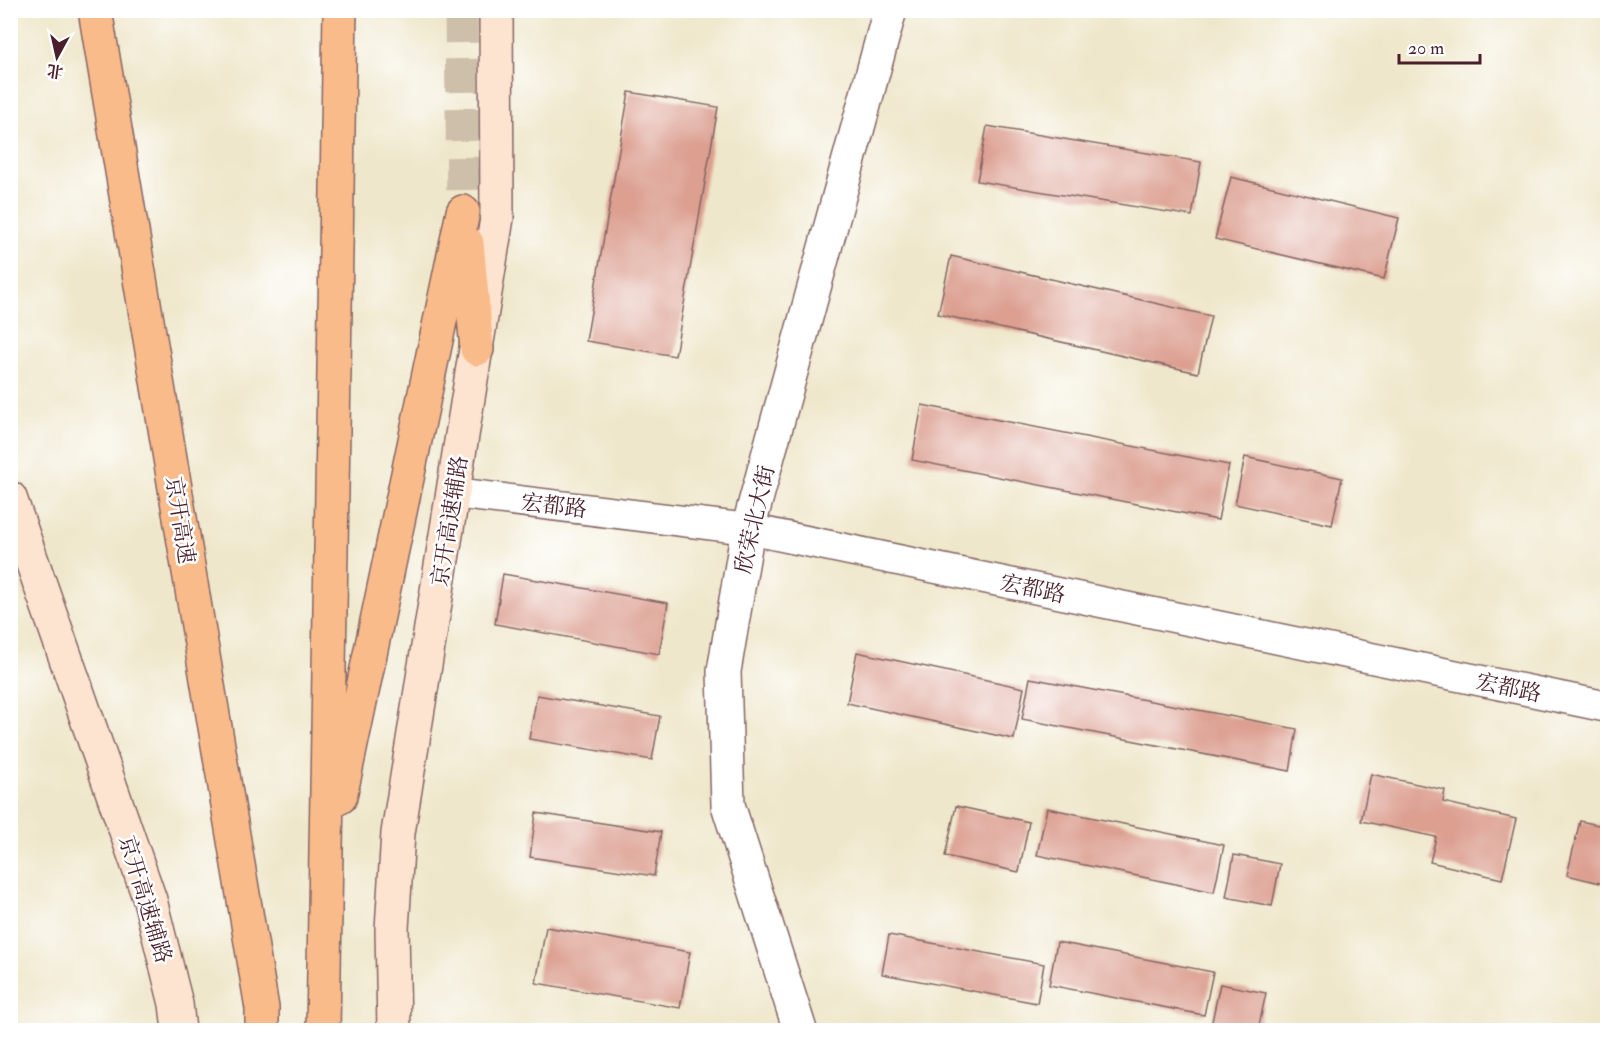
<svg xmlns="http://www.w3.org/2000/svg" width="1618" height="1041" viewBox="0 0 1618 1041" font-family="'IM FELL Double Pica','Noto Serif SC',serif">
	<rect width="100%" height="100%" fill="#fff"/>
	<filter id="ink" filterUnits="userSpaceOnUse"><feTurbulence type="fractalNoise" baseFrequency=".0167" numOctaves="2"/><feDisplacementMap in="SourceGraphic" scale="12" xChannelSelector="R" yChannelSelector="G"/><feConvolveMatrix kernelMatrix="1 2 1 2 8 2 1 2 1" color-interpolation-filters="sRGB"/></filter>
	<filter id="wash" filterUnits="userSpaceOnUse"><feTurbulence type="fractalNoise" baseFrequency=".008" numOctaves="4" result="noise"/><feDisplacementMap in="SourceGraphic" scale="24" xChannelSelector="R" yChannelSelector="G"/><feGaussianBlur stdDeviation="1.35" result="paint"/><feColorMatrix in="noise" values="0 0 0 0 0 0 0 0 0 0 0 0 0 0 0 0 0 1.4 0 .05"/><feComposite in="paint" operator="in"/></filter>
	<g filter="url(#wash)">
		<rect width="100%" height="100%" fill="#efe7cb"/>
		<g id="blocks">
			<g fill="#dc9f90">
				<polygon points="629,92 718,107 675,356 586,341"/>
				<polygon points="987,126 1201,162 1192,216 977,181"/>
				<polygon points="1231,177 1399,218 1384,279 1215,239"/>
				<polygon points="951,256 1211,316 1198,373 938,314"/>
				<polygon points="922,405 1229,465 1218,520 912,460"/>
				<polygon points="1245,457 1342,478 1332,525 1235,504"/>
				<polygon points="503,574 668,603 659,654 495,624"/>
				<polygon points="857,652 1024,688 1014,739 847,703"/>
				<polygon points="1030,678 1297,729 1290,771 1022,719"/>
				<polygon points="537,695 660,716 652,760 529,739"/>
				<polygon points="1371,774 1445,790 1443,802 1516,819 1502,879 1430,862 1436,837 1361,821"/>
				<polygon points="956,806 1029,822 1019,872 945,856"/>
				<polygon points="1047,808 1224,845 1214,892 1037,855"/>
				<polygon points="536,813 661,832 654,876 530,857"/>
				<polygon points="1580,821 1608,827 1608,885 1567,875"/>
				<polygon points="1234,855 1280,864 1272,906 1226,897"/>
				<polygon points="546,927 690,952 680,1008 536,983"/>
				<polygon points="889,935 1044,964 1037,1003 882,974"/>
				<polygon points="1057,942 1213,972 1204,1015 1049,985"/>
				<polygon points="1220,984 1266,993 1258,1030 1236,1030 1211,1026"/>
			</g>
		</g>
	</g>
	<g filter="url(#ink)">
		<use href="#blocks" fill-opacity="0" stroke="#846563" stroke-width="1.5"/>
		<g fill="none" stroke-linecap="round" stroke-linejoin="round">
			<polyline stroke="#cebfab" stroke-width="33" stroke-dasharray="33 16" stroke-linecap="butt" points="461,10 463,212"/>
			<g stroke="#846563" stroke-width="33">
				<polyline id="minor" points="454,493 748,529 1608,707"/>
			</g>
			<g stroke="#846563" stroke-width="36">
				<polyline id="tertiary" points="800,1030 728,805 724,671 748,529 890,10"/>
			</g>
			<g stroke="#846563" stroke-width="36">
				<g id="secondary">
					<polyline points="10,498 150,900 176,1004 179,1030"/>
					<polyline points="394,1030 392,929 398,833 497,218 496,10"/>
				</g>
			</g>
			<g stroke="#846563" stroke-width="36">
				<g id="motorway">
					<polyline points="95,10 262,1008 262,1030"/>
					<polyline points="467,243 477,349"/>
					<polyline points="340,797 463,212"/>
					<polyline points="323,1030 340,10"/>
				</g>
			</g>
			<use href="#minor" stroke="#fff" stroke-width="30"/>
			<use href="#tertiary" stroke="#fff" stroke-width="33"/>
			<use href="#secondary" stroke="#fde4d1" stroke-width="33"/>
			<use href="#motorway" stroke="#fabb8b" stroke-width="33"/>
		</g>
	</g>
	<g text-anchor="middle" stroke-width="5" stroke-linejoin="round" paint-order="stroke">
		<g font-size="22" fill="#4a1f2b" stroke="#fff">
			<text transform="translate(554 505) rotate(7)" y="8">宏都路</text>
			<text transform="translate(754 519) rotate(-77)" y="8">欣荣北大街</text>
			<text transform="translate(181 520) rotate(81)" y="8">京开高速</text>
			<text transform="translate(449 521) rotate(-81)" y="8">京开高速辅路</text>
			<text transform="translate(1033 588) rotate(12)" y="8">宏都路</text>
			<text transform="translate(1509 687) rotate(12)" y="8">宏都路</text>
			<text transform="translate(146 899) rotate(73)" y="8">京开高速辅路</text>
		</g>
	</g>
	<rect width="1618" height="1041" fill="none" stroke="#fff" stroke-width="36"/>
	<g transform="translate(57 57) rotate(188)" stroke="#ffffff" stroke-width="4.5" paint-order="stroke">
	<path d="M0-4.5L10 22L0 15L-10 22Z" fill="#4a1f2b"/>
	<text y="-9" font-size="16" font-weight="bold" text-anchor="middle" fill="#4a1f2b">北</text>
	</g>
	<path d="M1399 54v9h81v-9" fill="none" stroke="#4a1f2b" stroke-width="3"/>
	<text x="1408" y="54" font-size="18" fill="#4a1f2b" stroke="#ffffff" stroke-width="4.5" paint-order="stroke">20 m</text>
</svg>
